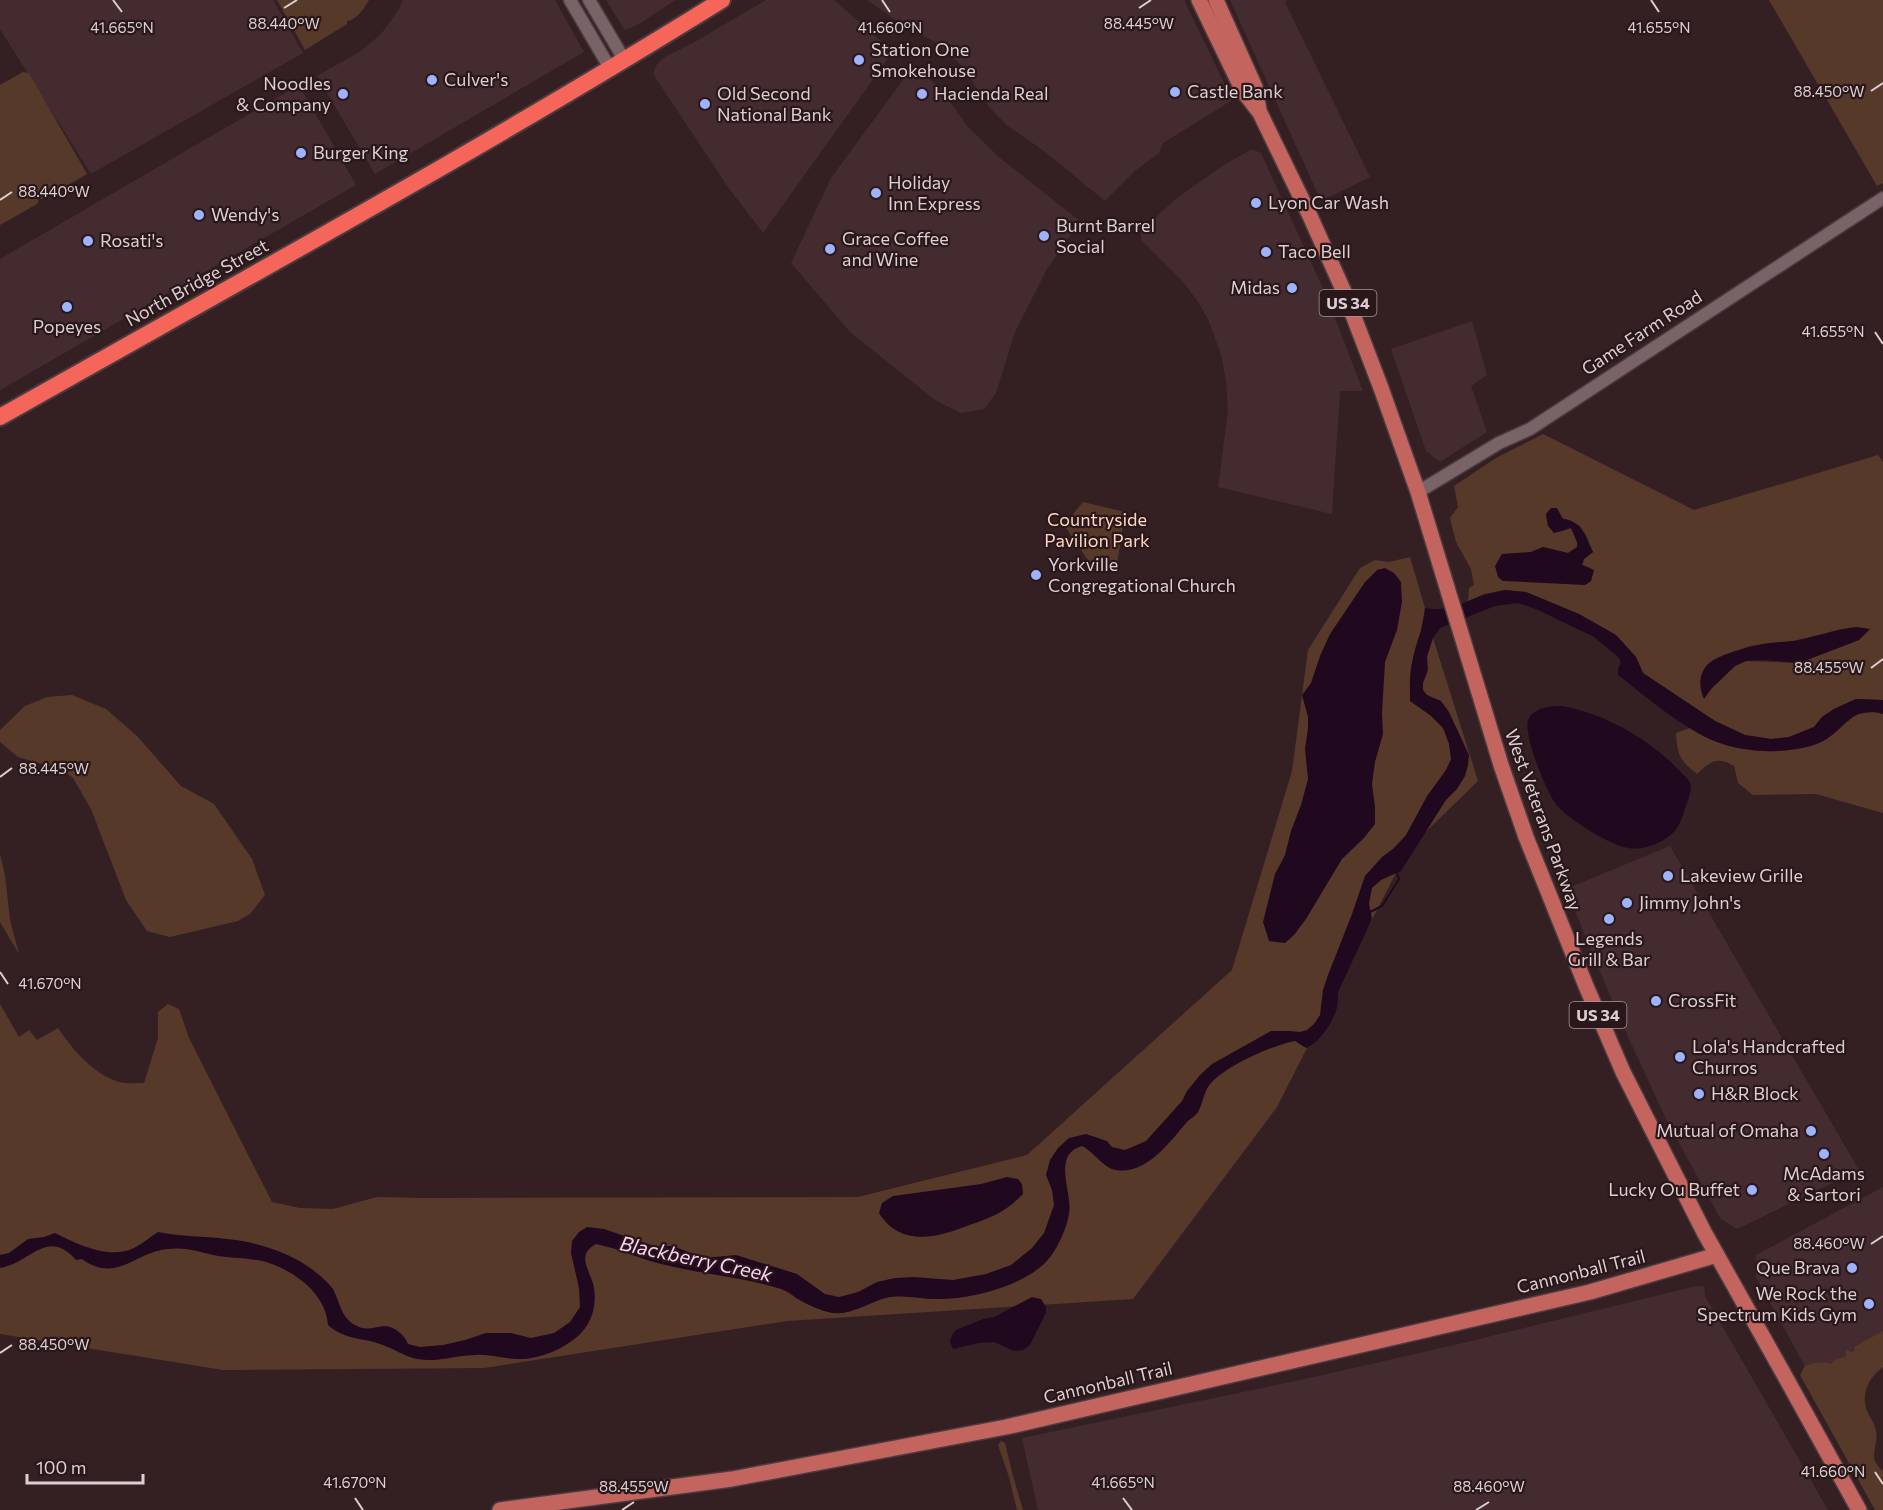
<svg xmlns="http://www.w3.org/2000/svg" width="1883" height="1510" viewBox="0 0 1883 1510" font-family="Commissioner,sans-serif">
	<rect width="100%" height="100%" fill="#342023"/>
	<g fill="#442b2f">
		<polygon points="0,0 273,0 303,53 91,174 0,29"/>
		<polygon points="403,0 555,0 584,52 375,174 317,76 361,51 381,34 398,11"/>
		<polygon points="606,0 675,0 639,24 625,30"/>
		<polygon points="766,0 834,0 889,48 889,57 763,233 728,187 653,74 657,64 665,57 693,43"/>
		<polygon points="867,0 1184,0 1229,93 1231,101 1163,143 1159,153 1136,170 1105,201 1044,151 1008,126 990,108 962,66 937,43 903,25"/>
		<polygon points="1230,0 1288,0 1285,2 1370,177 1321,201"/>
		<polygon points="914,65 941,89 967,126 1000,158 1080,221 1047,269 1015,332 996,393 984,409 961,413 935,400 850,332 791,263 831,178"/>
		<polygon points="299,85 356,185 0,390 0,259"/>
		<polygon points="1252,149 1261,153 1327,297 1363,391 1340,391 1332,514 1218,487 1228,411 1226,381 1221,354 1208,319 1198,302 1185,284 1141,240 1141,233 1144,228 1177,198 1224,165"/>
		<polygon points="1472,321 1487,375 1471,386 1487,432 1440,462 1426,451 1391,349"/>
		<polygon points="1670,846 1859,1170 1737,1229 1720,1218 1667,1121 1618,1015 1566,889"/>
		<polygon points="1883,1187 1883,1340 1812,1379 1756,1277 1756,1255"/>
		<polygon points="1704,1286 1705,1296 1828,1510 1038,1510 1022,1438 1305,1379 1463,1343 1692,1287"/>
	</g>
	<g fill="#57392a" fill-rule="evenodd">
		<path d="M277 0H369C364 8 357 20 347 21V24L305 50Z"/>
		<polygon points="1769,0 1883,0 1883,183 1877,186"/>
		<polygon points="23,72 29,73 87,174 48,197 39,199 37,204 0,225 0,85"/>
		<path d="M1543 434 1694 510 1878 455 1883 462V700L1856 699 1834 709 1822 717 1814 727 1789 737 1771 739 1745 735 1715 721 1643 673 1636 657 1616 635 1579 614 1526 592 1505 590 1484 594 1468 601 1469 588 1474 585 1471 569 1456 542 1450 518 1458 507 1454 486 1496 458ZM1546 514 1570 520 1580 526 1586 535 1593 552 1584 559 1582 565 1591 568 1594 573 1503 581 1522 554 1531 552 1543 547 1568 553 1578 547 1577 542 1571 528 1559 532 1548 526ZM1842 629 1859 640 1799 663 1746 661 1735 666 1712 688 1704 698 1725 655 1750 646 1794 641Z"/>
		<polygon points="1083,502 1125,512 1116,571 1094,569 1064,525"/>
		<path d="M1410 557 1425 608 1421 630 1433 638 1478 781 1408 849 1277 1107 1133 1299 787 1321 484 1368 223 1370 0 1334V1004L19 1037 29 1030 37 1040 58 1028C73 1050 93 1074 119 1082 127 1084 136 1083 144 1083L158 1038V1012L168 1004 179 1009 189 1038 272 1202 300 1208 333 1209 377 1197 420 1198 858 1197 1027 1155 1232 970 1292 771 1308 650 1360 568 1375 560 1389 562Z"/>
		<polygon points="72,695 106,709 137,736 181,786 214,804 252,859 265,895 250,914 238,921 170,937 147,931 126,900 91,809 73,778 63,770 18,757 0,742 0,730 25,706 47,697"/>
		<path d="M1875 712 1883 714V813L1816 794 1753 795 1738 783 1734 766C1718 756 1710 761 1697 774 1680 761 1677 754 1676 733L1690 728C1698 733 1706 738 1715 741 1744 754 1800 756 1828 738 1837 733 1843 721 1852 716 1858 713 1868 713 1875 712Z"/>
		<polygon points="0,854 5,875 10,920 19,954 0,922"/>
		<path d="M1883 1331V1367C1868 1378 1860 1395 1868 1413 1871 1419 1875 1425 1876 1431 1879 1448 1866 1457 1883 1471V1510H1875L1800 1375 1805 1366C1812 1363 1825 1361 1831 1364L1834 1360 1847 1356 1845 1352 1848 1350 1851 1353 1855 1350 1854 1347Z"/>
		<polygon points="1001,1441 1005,1443 1013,1476 1023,1510 1017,1510 1009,1477 998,1445"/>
	</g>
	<g fill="#20091f">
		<path d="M1551 508H1557L1563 519C1583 522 1585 536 1593 552L1584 559 1582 565 1594 570 1591 581 1585 585 1503 581 1498 577 1495 566 1502 554 1531 552 1543 547 1568 553 1577 547V542L1571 528 1554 533 1548 526 1546 514Z"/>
		<polygon points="1385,568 1394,573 1401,582 1402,602 1397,630 1385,662 1382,713 1383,734 1375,762 1372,784 1375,807 1375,824 1364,838 1342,859 1306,919 1294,935 1285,943 1269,941 1263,922 1275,874 1285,855 1291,831 1301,805 1308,779 1305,749 1308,728 1308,717 1302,695 1311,683 1320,656 1330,634 1365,582 1377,570"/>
		<path d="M1505 590 1526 592 1579 614 1616 635 1636 657 1643 673 1715 721 1745 735 1771 739 1789 737 1814 727 1822 717 1834 709 1856 699 1883 700V714C1853 706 1848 725 1828 738 1817 746 1802 748 1789 750 1766 753 1738 750 1717 742 1686 731 1645 696 1618 675V669L1621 662 1617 656 1594 637 1538 610 1518 603 1495 606 1440 628 1433 638 1427 657 1428 670 1423 683V690L1427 695 1441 701 1449 712 1469 755 1468 765 1465 776 1457 789 1446 800 1401 871 1381 880 1372 888 1369 904 1372 919 1338 992C1338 998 1338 1003 1337 1008 1333 1021 1320 1043 1306 1048L1295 1041C1271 1046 1230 1064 1212 1082 1204 1090 1204 1100 1199 1110 1197 1116 1190 1118 1186 1123 1170 1142 1146 1175 1116 1170 1103 1168 1094 1152 1082 1146 1051 1155 1073 1192 1069 1214 1067 1227 1059 1245 1051 1256 1030 1285 970 1300 936 1299 920 1299 902 1294 886 1298 869 1302 853 1315 834 1313 825 1313 804 1303 796 1298 791 1294 787 1291 781 1289 744 1277 707 1275 670 1266 644 1261 621 1249 596 1244 574 1256 592 1272 594 1288 597 1307 591 1325 577 1337 561 1350 538 1360 517 1359 504 1359 490 1354 476 1355 457 1355 437 1363 417 1359 406 1357 394 1349 383 1345 363 1337 346 1341 328 1325 326 1295 298 1274 272 1264 254 1257 232 1259 213 1255 197 1251 184 1247 168 1249 135 1252 116 1284 82 1259L76 1260C47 1227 31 1263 0 1268V1255L9 1253 28 1239 44 1237 55 1233C77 1244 109 1260 134 1248 142 1244 150 1237 158 1232 181 1237 204 1236 227 1239 254 1241 291 1253 313 1270 319 1275 328 1282 333 1289 340 1302 341 1319 357 1326 367 1331 374 1327 384 1326 394 1326 405 1335 408 1344L420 1347 443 1345 465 1340 486 1333H511L531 1338 554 1333 570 1322 580 1307 579 1288 571 1253 572 1241 579 1232 587 1227 604 1229 654 1246H673L704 1258 736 1255 797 1274 825 1294 839 1297 858 1292 877 1282 895 1278 914 1277 953 1280 986 1274 1011 1265 1032 1248 1044 1233 1054 1205 1052 1190 1046 1175 1050 1160 1058 1148 1069 1138 1086 1134 1107 1141 1112 1147 1125 1150 1146 1141 1182 1101 1187 1091 1200 1075 1212 1064 1271 1031H1289L1300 1032 1307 1030 1314 1024 1320 1015 1323 990 1328 975 1352 914 1365 876 1382 857 1394 848 1406 835 1427 796 1446 770 1451 759 1449 744 1443 728 1431 716 1410 701C1410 689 1409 676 1412 663 1415 644 1424 628 1425 608 1445 612 1463 603 1481 596 1489 593 1497 592 1505 590Z"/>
		<path d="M1857 627 1870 629 1859 640 1799 663 1764 660 1746 661 1735 666 1712 688 1704 699C1699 688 1698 674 1708 664 1719 654 1754 645 1769 643 1777 642 1785 642 1793 641 1814 638 1835 629 1857 627Z"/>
		<path d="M1562 706C1606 714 1649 739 1680 771 1682 774 1687 777 1689 781 1693 787 1689 797 1687 803 1684 811 1682 821 1677 828 1667 842 1644 851 1628 848 1611 846 1564 817 1555 803 1546 790 1521 731 1529 718 1536 707 1551 706 1562 706Z"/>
		<path d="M1007 1177 1018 1179 1022 1184 1023 1194C1006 1212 990 1218 967 1226 936 1238 900 1247 879 1213L882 1203 893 1196 981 1184Z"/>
		<polygon points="1032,1297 1041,1299 1046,1307 1046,1313 1030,1345 1023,1350 1014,1351 994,1342 979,1343 953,1349 950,1342 952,1335 956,1330 983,1319 994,1317"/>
	</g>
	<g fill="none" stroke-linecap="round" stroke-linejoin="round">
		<polyline stroke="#20091f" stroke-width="2" points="1368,913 1382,906 1399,879 1397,872"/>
		<g stroke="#4c3c40" stroke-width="15">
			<g id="minor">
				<polyline points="570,0 611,70"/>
				<polyline points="589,0 625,61"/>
				<polyline points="1418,492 1499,443 1530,429 1883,198"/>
			</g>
		</g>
		<g stroke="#4c3c40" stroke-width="18">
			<g id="major">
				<polyline points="1199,0 1243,91 1260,113 1310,216 1345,294 1381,388 1418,492 1501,765 1526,837 1586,986 1623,1072 1704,1232 1782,1371 1859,1510"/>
				<polyline points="1216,0 1255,87 1259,110"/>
				<polyline points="500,1510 732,1479 1006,1427 1590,1292 1717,1255"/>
			</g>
		</g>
		<g stroke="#4c3c40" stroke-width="20">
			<path id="highway" d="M0 417C242 280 486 147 722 0"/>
		</g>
		<use href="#minor" stroke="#7a6366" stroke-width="12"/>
		<use href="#major" stroke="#c4645f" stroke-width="15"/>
		<use href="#highway" stroke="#f5655a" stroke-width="16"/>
	</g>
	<path fill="none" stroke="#dccfd1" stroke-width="2" d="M113 0 122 12M882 0 890 12M1651 0 1659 12M284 8 297 0M1139 8 1151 0M1871 91 1883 83M0 200 12 192M1875 332 1883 344M1871 668 1883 659M0 777 12 768M0 972 8 984M1871 1244 1883 1236M0 1353 12 1345M1875 1472 1883 1484M355 1498 363 1510M1123 1498 1132 1510M622 1510 634 1502M1476 1510 1489 1502"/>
	<g fill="#9eb3fd" stroke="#29171a" stroke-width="2">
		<circle cx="859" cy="60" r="6"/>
		<circle cx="432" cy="80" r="6"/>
		<circle cx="1175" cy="92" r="6"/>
		<circle cx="343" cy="94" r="6"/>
		<circle cx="922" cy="94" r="6"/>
		<circle cx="705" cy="104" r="6"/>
		<circle cx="301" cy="153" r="6"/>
		<circle cx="876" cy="193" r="6"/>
		<circle cx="1256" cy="203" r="6"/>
		<circle cx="199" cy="215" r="6"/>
		<circle cx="1044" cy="236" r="6"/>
		<circle cx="88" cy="241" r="6"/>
		<circle cx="830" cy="249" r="6"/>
		<circle cx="1266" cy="252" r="6"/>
		<circle cx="1292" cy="288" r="6"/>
		<circle cx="67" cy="307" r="6"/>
		<circle cx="1036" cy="575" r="6"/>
		<circle cx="1668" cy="876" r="6"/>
		<circle cx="1627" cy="903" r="6"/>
		<circle cx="1609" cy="919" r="6"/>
		<circle cx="1656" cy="1001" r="6"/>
		<circle cx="1680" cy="1057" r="6"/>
		<circle cx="1699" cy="1094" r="6"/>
		<circle cx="1811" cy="1131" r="6"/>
		<circle cx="1824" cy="1154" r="6"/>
		<circle cx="1752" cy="1190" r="6"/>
		<circle cx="1852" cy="1268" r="6"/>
		<circle cx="1869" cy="1304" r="6"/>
	</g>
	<g text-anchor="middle" stroke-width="4.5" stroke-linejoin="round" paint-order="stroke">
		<g fill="#29171a" stroke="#a6989a" stroke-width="1.5">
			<rect x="1319.5" y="290" width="57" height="26" rx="4.5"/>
			<rect x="1569.5" y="1002" width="57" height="26" rx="4.5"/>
		</g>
		<g font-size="16" font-weight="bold" fill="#dccfd1">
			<text x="1348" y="309">US 34</text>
			<text x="1598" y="1021">US 34</text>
		</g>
		<g font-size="18" fill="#dccfd1" stroke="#29171a" text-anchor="start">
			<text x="871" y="56">Station One<tspan x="871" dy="21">Smokehouse</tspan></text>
			<text x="444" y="86">Culver's</text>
			<text x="331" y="90" text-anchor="end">Noodles<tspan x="331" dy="21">&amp; Company</tspan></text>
			<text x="1187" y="98">Castle Bank</text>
			<text x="717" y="100">Old Second<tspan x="717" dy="21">National Bank</tspan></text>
			<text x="934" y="100">Hacienda Real</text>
			<text x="313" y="159">Burger King</text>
			<text x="888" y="189">Holiday<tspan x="888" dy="21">Inn Express</tspan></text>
			<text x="1268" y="209">Lyon Car Wash</text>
			<text x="211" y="221">Wendy's</text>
			<text x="1056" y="232">Burnt Barrel<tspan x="1056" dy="21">Social</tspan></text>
			<text x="842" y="245">Grace Coffee<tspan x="842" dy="21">and Wine</tspan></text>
			<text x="100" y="247">Rosati's</text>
			<text x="1278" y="258">Taco Bell</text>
			<text x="1280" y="294" text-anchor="end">Midas</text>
			<text x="67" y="333" text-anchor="middle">Popeyes</text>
			<text x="1048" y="571">Yorkville<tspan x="1048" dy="21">Congregational Church</tspan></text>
			<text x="1680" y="882">Lakeview Grille</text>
			<text x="1639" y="909">Jimmy John's</text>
			<text x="1609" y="945" text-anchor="middle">Legends<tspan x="1609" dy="21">Grill &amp; Bar</tspan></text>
			<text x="1668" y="1007">CrossFit</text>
			<text x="1692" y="1053">Lola's Handcrafted<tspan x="1692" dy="21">Churros</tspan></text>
			<text x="1711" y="1100">H&amp;R Block</text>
			<text x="1799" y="1137" text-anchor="end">Mutual of Omaha</text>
			<text x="1824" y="1180" text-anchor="middle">McAdams<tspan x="1824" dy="21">&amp; Sartori</tspan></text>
			<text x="1740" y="1196" text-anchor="end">Lucky Ou Buffet</text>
			<text x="1840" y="1274" text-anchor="end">Que Brava</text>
			<text x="1857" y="1300" text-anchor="end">We Rock the<tspan x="1857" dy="21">Spectrum Kids Gym</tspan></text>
		</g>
		<g font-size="18" fill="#dccfd1" stroke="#29171a">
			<text transform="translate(197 283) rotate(-29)" y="6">North Bridge Street</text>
			<text transform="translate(1642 333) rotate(-33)" y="6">Game Farm Road</text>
			<text transform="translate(1543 820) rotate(70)" y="6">West Veterans Parkway</text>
			<text transform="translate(1581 1272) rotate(-14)" y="6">Cannonball Trail</text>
			<text transform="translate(1108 1383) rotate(-13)" y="6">Cannonball Trail</text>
		</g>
		<g font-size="18" fill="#fdd6c4" stroke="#29171a">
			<text x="1097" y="526">Countryside<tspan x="1097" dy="21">Pavilion Park</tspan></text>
		</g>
		<g font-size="20" font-style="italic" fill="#fbd1f6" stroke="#29171a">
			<text transform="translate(696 1259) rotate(12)" y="7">Blackberry Creek</text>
		</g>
	</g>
	<g font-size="15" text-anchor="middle" fill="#dccfd1" stroke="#29171a" stroke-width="4.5" stroke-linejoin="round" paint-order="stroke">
		<text x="284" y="29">88.440°W</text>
		<text x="1139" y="29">88.445°W</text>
		<text x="122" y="33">41.665°N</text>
		<text x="890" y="33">41.660°N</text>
		<text x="1659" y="33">41.655°N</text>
		<text x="1829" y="97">88.450°W</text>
		<text x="54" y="197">88.440°W</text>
		<text x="1833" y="337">41.655°N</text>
		<text x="1829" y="673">88.455°W</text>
		<text x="54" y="774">88.445°W</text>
		<text x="50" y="989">41.670°N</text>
		<text x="1829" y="1249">88.460°W</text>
		<text x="54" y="1350">88.450°W</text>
		<text x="1833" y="1477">41.660°N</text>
		<text x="355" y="1488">41.670°N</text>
		<text x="1123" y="1488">41.665°N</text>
		<text x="634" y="1492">88.455°W</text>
		<text x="1489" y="1492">88.460°W</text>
	</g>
	<path d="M27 1474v9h116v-9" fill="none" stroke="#dccfd1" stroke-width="3"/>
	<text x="36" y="1474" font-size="18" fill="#dccfd1" stroke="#29171a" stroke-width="4.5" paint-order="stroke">100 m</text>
</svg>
